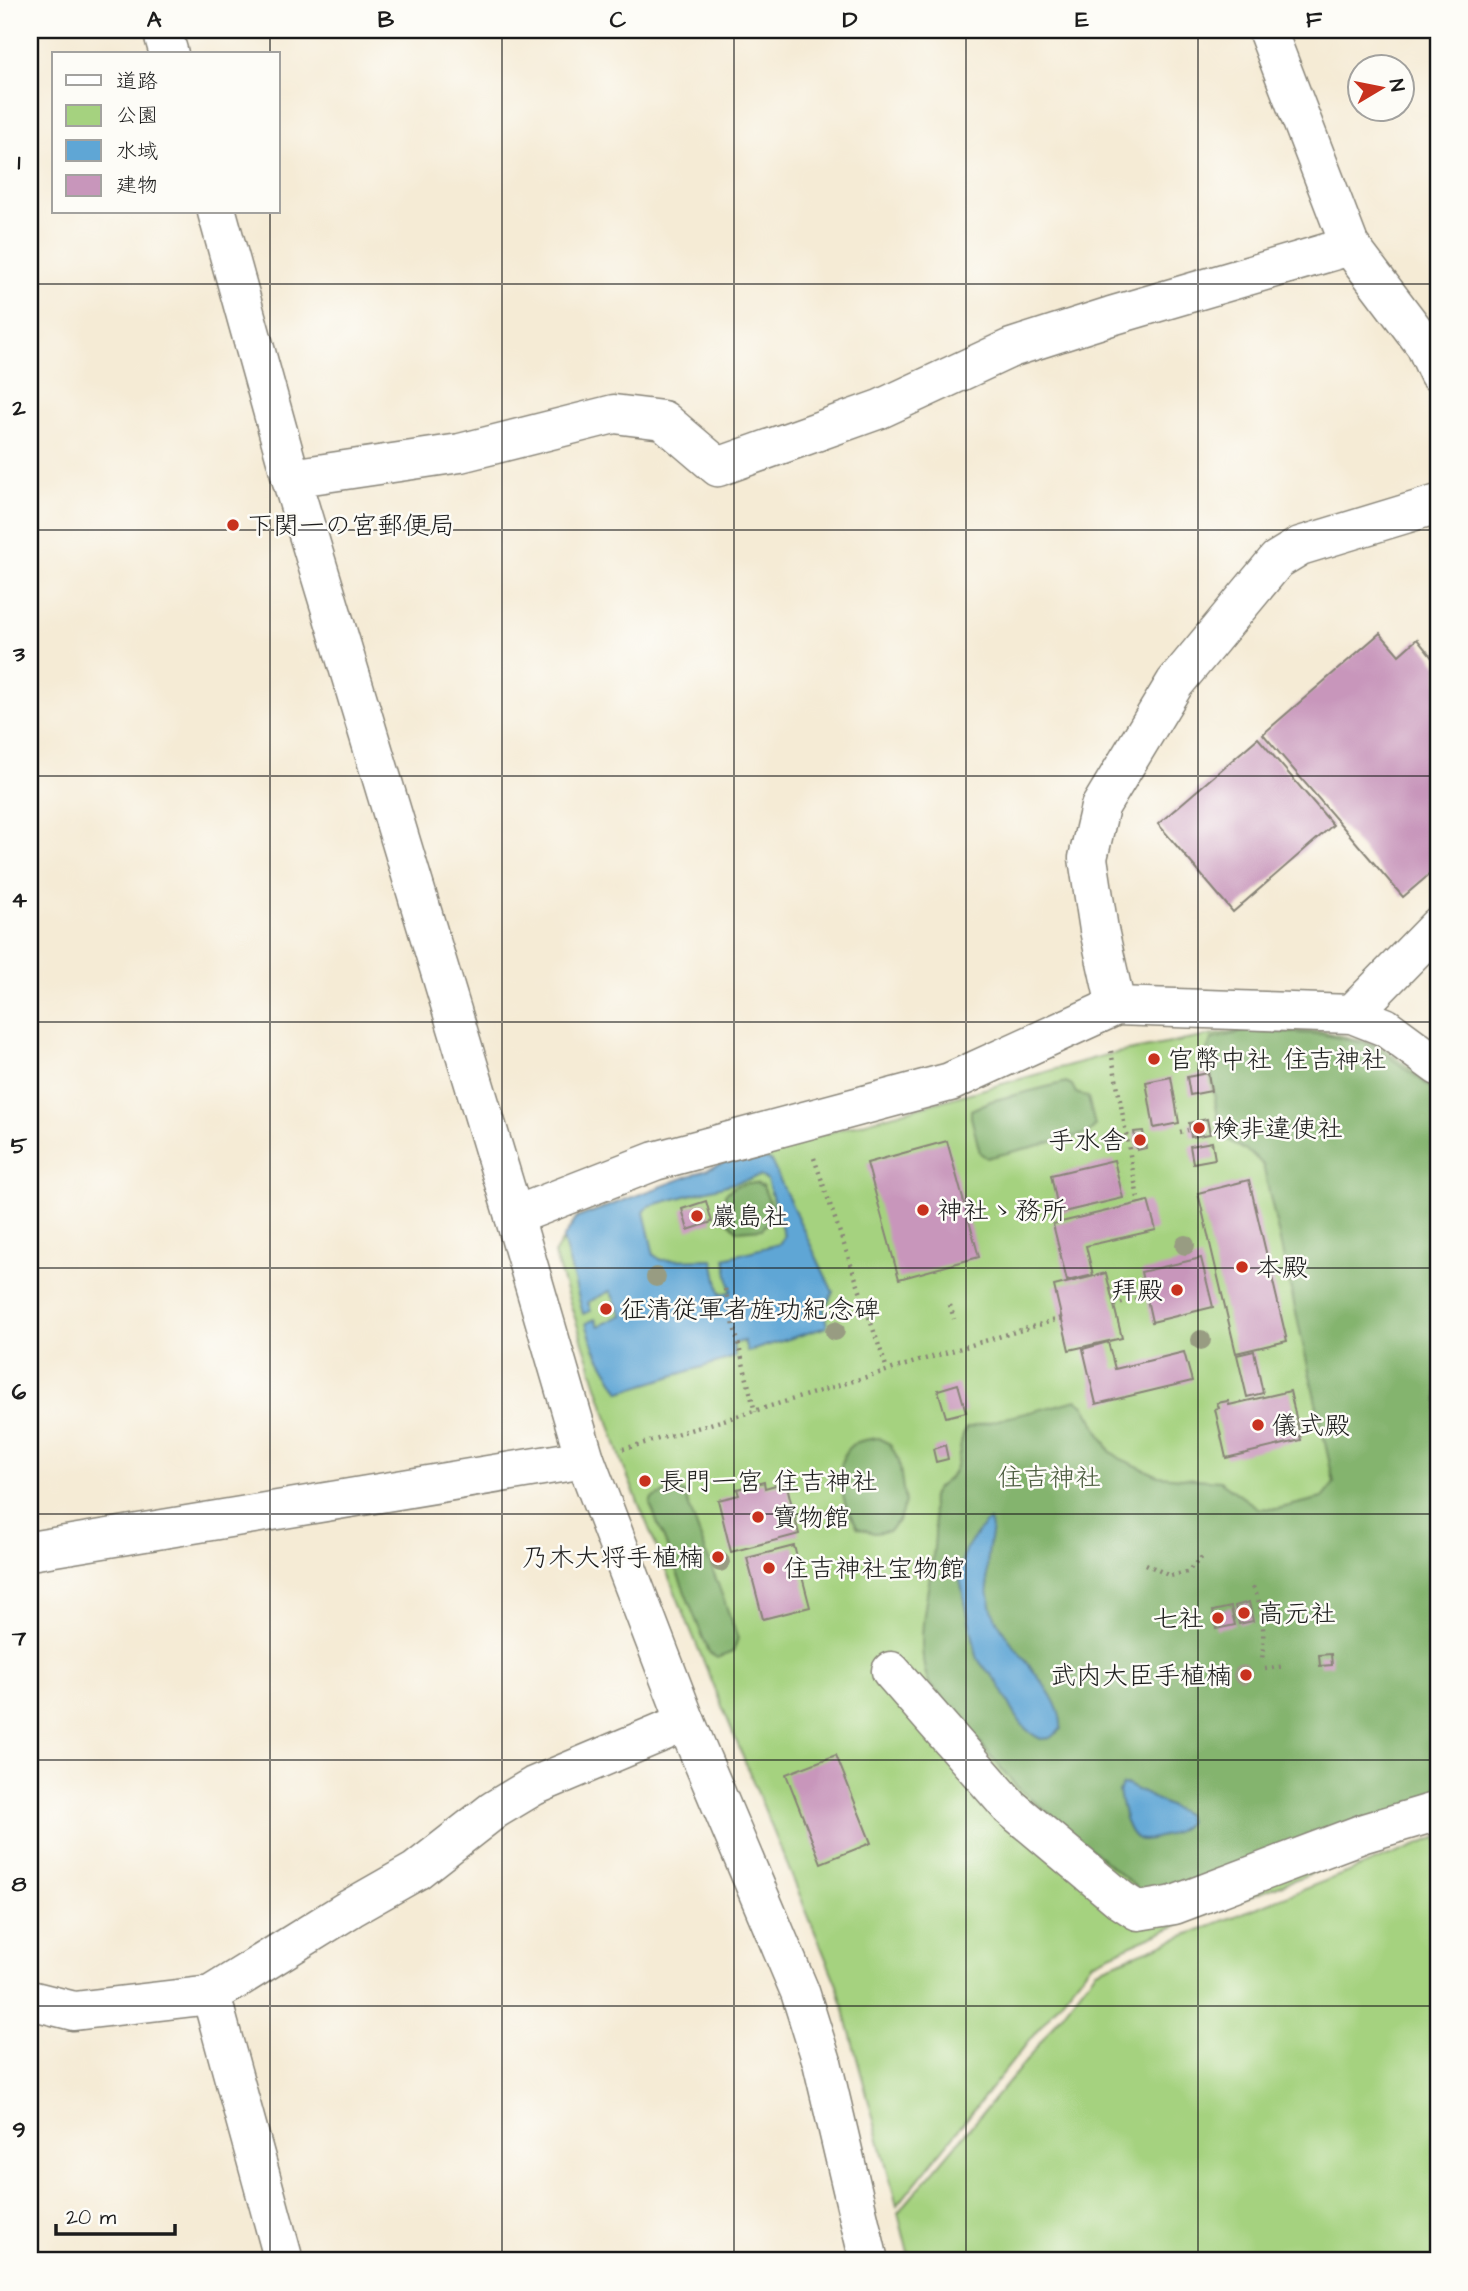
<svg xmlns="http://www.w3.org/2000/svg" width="1468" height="2291" viewBox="0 0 1468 2291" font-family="'Architects Daughter','Klee One',sans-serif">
	<rect width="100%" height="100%" fill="#fdfcf7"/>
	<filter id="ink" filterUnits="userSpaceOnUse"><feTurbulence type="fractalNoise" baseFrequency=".0143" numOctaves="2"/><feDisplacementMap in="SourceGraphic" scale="14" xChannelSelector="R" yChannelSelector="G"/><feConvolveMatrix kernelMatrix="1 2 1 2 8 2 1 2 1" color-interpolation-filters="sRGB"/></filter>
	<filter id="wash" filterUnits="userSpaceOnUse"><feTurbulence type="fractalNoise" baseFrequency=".00686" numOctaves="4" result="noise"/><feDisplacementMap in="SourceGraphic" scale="28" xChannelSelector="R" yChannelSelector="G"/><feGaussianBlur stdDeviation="1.57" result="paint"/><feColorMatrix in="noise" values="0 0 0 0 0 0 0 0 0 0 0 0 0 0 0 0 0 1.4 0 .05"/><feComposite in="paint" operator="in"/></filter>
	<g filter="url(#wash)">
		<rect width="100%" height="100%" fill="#f5ebd5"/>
		<g fill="#a5d27f" stroke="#60774e" stroke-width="2">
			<polygon points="1246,1029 1321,1031 1378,1044 1438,1089 1438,1829 1368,1851 1178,1925 1092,1962 897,2206 838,1988 624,1468 554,1254 577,1217 752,1154 1106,1055"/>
			<polygon points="1438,1837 1438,2261 910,2261 898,2213 1026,2061 1096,1970"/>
		</g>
		<g fill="#84b46e" stroke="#506845" stroke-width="2">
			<path d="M1247 1031 1321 1034 1375 1046 1438 1093V1796L1176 1892 1144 1894 1016 1786 928 1682C912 1633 933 1584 935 1534 936 1522 930 1508 932 1497 935 1485 948 1482 953 1473 962 1459 958 1442 966 1428L1077 1400 1084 1405 1110 1451 1121 1459 1159 1476 1220 1481 1258 1508 1277 1509 1322 1498 1334 1483 1263 1165 1253 1155 1221 1136 1207 1051 1212 1039Z"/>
			<polygon points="1066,1082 1072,1085 1076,1093 1088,1097 1095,1126 1089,1133 987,1158 980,1153 971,1117 971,1110 991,1101"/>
			<polygon points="748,1183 756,1183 763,1186 772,1209 772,1218 762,1229 738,1231 728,1221 725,1194 735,1186"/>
			<path d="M878 1438 890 1444 899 1461 905 1503 899 1520 889 1531 874 1533 858 1528C854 1520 847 1511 845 1503 840 1486 836 1456 852 1445 859 1440 869 1439 878 1438Z"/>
			<polygon points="674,1489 684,1493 738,1638 733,1652 717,1658 709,1653 650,1504 652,1498"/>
		</g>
		<g fill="#5fa6d5" stroke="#3e6178" stroke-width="2" fill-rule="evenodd">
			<path d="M750 1153 771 1161 833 1292 824 1310 827 1327 747 1352 744 1341 733 1344 735 1357 620 1392 594 1348 586 1323 595 1319 599 1326 622 1315 610 1291 588 1302 591 1311 583 1314 563 1239 577 1218ZM760 1176 767 1180 784 1236 779 1244 725 1258 731 1292 720 1294 713 1259 661 1260 654 1255 644 1212 649 1206Z"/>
			<path d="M990 1521 992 1528C987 1556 984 1581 992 1609 1004 1646 1065 1693 1061 1729L1050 1738 1041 1739C1015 1728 1010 1698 994 1678 988 1670 979 1665 977 1656L959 1575 965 1550 985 1523Z"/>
			<path d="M1122 1785H1127L1185 1814 1188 1822C1180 1831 1170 1835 1159 1837 1154 1838 1147 1840 1142 1840 1126 1839 1122 1805 1119 1792Z"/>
		</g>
		<g id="blocks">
			<g fill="#c896bb">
				<polygon points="1380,633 1399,655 1417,639 1438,665 1438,867 1403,897 1263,734"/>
				<polygon points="1258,738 1333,825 1233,912 1158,824"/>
				<polygon points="1208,1073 1211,1091 1190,1095 1187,1077"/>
				<polygon points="1171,1077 1179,1123 1154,1128 1146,1082"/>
				<polygon points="1207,1119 1210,1134 1191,1137 1189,1123"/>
				<polygon points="1143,1131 1146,1148 1137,1150 1134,1132"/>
				<polygon points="947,1141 979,1257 899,1279 867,1163"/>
				<polygon points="1212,1142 1215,1159 1193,1163 1190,1146"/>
				<polygon points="1114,1160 1123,1198 1059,1213 1051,1175"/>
				<polygon points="1249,1180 1287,1341 1236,1353 1198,1193"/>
				<polygon points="706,1201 712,1222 688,1230 682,1209"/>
				<polygon points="1148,1201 1156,1230 1086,1246 1093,1275 1067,1281 1053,1224"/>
				<polygon points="1201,1258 1213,1307 1152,1322 1141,1272"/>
				<polygon points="1106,1273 1122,1338 1069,1350 1054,1286"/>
				<polygon points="1108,1342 1115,1369 1184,1352 1192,1381 1096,1404 1083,1349"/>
				<polygon points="1254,1351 1263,1393 1247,1397 1237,1355"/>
				<polygon points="958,1384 966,1412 946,1417 938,1390"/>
				<polygon points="1290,1391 1301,1440 1226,1458 1215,1409 1219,1408 1217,1403 1228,1401 1229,1405"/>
				<polygon points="945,1445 948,1459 936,1462 933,1449"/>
				<polygon points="764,1482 765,1488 786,1482 799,1534 731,1552 718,1500 739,1495 737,1489"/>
				<polygon points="794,1546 810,1607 763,1619 747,1558"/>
				<polygon points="1249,1602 1253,1621 1239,1624 1235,1606"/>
				<polygon points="1231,1607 1235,1625 1216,1629 1213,1611"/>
				<polygon points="1331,1654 1332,1665 1320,1666 1319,1655"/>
				<polygon points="836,1755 871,1843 821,1863 786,1774"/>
			</g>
		</g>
	</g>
	<g filter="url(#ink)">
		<use href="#blocks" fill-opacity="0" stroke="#888478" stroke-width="2"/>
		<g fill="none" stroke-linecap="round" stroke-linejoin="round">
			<g stroke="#888478" stroke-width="41">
				<g id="street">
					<polyline points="1267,30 1350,246 1425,345 1438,373"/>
					<polyline points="291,478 460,453 614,414 663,420 718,467 880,409 1011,348 1111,316 1350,246"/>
					<polyline points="1116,1006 1099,930 1088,858 1100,807 1175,683 1277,560 1300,546 1438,504"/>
					<polyline points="1352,1014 1438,926"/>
					<polyline points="514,1216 655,1161 950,1082 1116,1006 1352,1014 1385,1027 1438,1066"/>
					<polyline points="891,1671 1010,1807 1121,1900 1138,1911 1174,1905 1364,1833 1438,1811"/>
					<polyline points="211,1995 284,2261"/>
					<polyline points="30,2000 74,2011 211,1995 351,1908 416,1871 494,1810 534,1786 686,1722"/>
				</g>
			</g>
			<g stroke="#888478" stroke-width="41">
				<g id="secondary">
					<polyline points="162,30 169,54"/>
					<polyline points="217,212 291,478 514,1216 585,1459 686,1722 800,1992 822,2062 869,2261"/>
					<polyline points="30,1551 585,1459"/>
				</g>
			</g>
			<g stroke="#888478" stroke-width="4.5" stroke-dasharray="2 5" stroke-linecap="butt">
				<polyline points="1111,1051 1139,1204"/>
				<polyline points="1180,1132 1188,1130"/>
				<polyline points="814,1158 887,1369"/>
				<polyline points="725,1289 755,1412"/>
				<polyline points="950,1305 954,1319"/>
				<polyline points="1114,1305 1142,1298"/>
				<path d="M623 1449C770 1408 915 1361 1062 1318"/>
				<polyline points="1146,1564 1170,1576 1187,1572 1205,1554"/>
				<path d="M1253 1587C1265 1611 1264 1635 1262 1662"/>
				<polyline points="1265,1669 1285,1666"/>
			</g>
			<use href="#street" stroke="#fff" stroke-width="38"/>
			<use href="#secondary" stroke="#fff" stroke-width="38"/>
		</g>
		<g fill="#989c82">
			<circle cx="1185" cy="1245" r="10"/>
			<circle cx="656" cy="1277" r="10"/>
			<circle cx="835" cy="1331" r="10"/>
			<circle cx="1201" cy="1340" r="10"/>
			<circle cx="720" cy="1562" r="10"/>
			<circle cx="1243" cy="1675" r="10"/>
		</g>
	</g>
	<path fill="none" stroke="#1c1c1c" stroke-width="2" stroke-opacity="0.55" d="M270 30V54M502 30V2261M734 30V2261M966 30V2261M1198 30V2261M270 212V2261M30 284H1438M30 530H1438M30 776H1438M30 1022H1438M30 1268H1438M30 1514H1438M30 1760H1438M30 2006H1438"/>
	<g fill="#c8321e" stroke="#fdfcf7" stroke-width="2.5">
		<circle cx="233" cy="525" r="7"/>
		<circle cx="1154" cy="1059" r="7"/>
		<circle cx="1199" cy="1128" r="7"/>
		<circle cx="1140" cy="1140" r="7"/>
		<circle cx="923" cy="1210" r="7"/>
		<circle cx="697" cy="1216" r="7"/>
		<circle cx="1242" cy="1267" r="7"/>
		<circle cx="1177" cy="1290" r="7"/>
		<circle cx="606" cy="1309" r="7"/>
		<circle cx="1258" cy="1425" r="7"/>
		<circle cx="645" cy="1481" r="7"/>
		<circle cx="758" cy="1517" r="7"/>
		<circle cx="718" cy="1557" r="7"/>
		<circle cx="769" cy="1568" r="7"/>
		<circle cx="1244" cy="1613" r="7"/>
		<circle cx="1218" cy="1618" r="7"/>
		<circle cx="1246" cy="1675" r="7"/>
	</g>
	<g text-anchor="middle" stroke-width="5" stroke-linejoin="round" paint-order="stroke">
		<g font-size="26" fill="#1c1c1c" stroke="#fdfcf7" text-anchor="start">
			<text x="247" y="534">下関一の宮郵便局</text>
			<text x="1168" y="1068">官幣中社 住吉神社</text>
			<text x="1213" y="1137">検非違使社</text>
			<text x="1126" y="1149" text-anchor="end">手水舎</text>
			<text x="937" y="1219">神社ゝ務所</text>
			<text x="711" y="1225">巖島社</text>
			<text x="1256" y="1276">本殿</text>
			<text x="1163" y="1299" text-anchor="end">拜殿</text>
			<text x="620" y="1318">征清従軍者旌功紀念碑</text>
			<text x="1272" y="1434">儀式殿</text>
			<text x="659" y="1490">長門一宮 住吉神社</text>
			<text x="772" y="1526">寶物館</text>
			<text x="704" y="1566" text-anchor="end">乃木大将手植楠</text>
			<text x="783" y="1577">住吉神社宝物館</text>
			<text x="1258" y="1622">高元社</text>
			<text x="1204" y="1627" text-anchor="end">七社</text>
			<text x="1232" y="1684" text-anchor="end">武内大臣手植楠</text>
		</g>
		<g font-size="26" fill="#4c5c3f" stroke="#fdfcf7">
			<text x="1049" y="1486">住吉神社</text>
		</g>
	</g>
	<rect width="1468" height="2291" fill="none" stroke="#fdfcf7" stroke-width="77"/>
	<rect x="52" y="52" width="228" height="161" fill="#fdfcf7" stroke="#a3a29f" stroke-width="2"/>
	<rect x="66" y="75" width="35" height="10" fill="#ffffff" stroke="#a3a29f" stroke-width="2"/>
	<text x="116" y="88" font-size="21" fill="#1c1c1c">道路</text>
	<rect x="66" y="105" width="35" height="21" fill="#a5d27f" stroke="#a3a29f" stroke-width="2"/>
	<text x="116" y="122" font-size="21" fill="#1c1c1c">公園</text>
	<rect x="66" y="140" width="35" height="21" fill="#5fa6d5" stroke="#a3a29f" stroke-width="2"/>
	<text x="116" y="158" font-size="21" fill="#1c1c1c">水域</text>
	<rect x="66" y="175" width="35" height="21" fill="#c896bb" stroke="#a3a29f" stroke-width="2"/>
	<text x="116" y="192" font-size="21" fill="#1c1c1c">建物</text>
	<g transform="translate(1381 88) rotate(80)"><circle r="33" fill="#fdfcf7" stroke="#a3a29f" stroke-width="2"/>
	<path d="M0-5L12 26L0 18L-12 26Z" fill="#c8321e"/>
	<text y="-10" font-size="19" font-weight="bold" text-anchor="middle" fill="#1c1c1c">N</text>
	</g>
	<path d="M56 2224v10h119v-10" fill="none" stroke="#1c1c1c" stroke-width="3.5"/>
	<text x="66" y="2224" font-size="21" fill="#1c1c1c" stroke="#fdfcf7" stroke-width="5" paint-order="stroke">20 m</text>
	<rect x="38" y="38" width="1392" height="2214" fill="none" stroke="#1c1c1c" stroke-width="2.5"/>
	<g font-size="23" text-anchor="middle" font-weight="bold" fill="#1c1c1c">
		<text x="154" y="27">A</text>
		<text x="386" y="27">B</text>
		<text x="618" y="27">C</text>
		<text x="850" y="27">D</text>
		<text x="1082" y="27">E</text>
		<text x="1314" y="27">F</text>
		<text x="19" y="169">1</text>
		<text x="19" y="415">2</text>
		<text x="19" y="661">3</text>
		<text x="19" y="907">4</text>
		<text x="19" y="1153">5</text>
		<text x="19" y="1399">6</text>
		<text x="19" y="1645">7</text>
		<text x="19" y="1891">8</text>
		<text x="19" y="2137">9</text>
	</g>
</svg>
